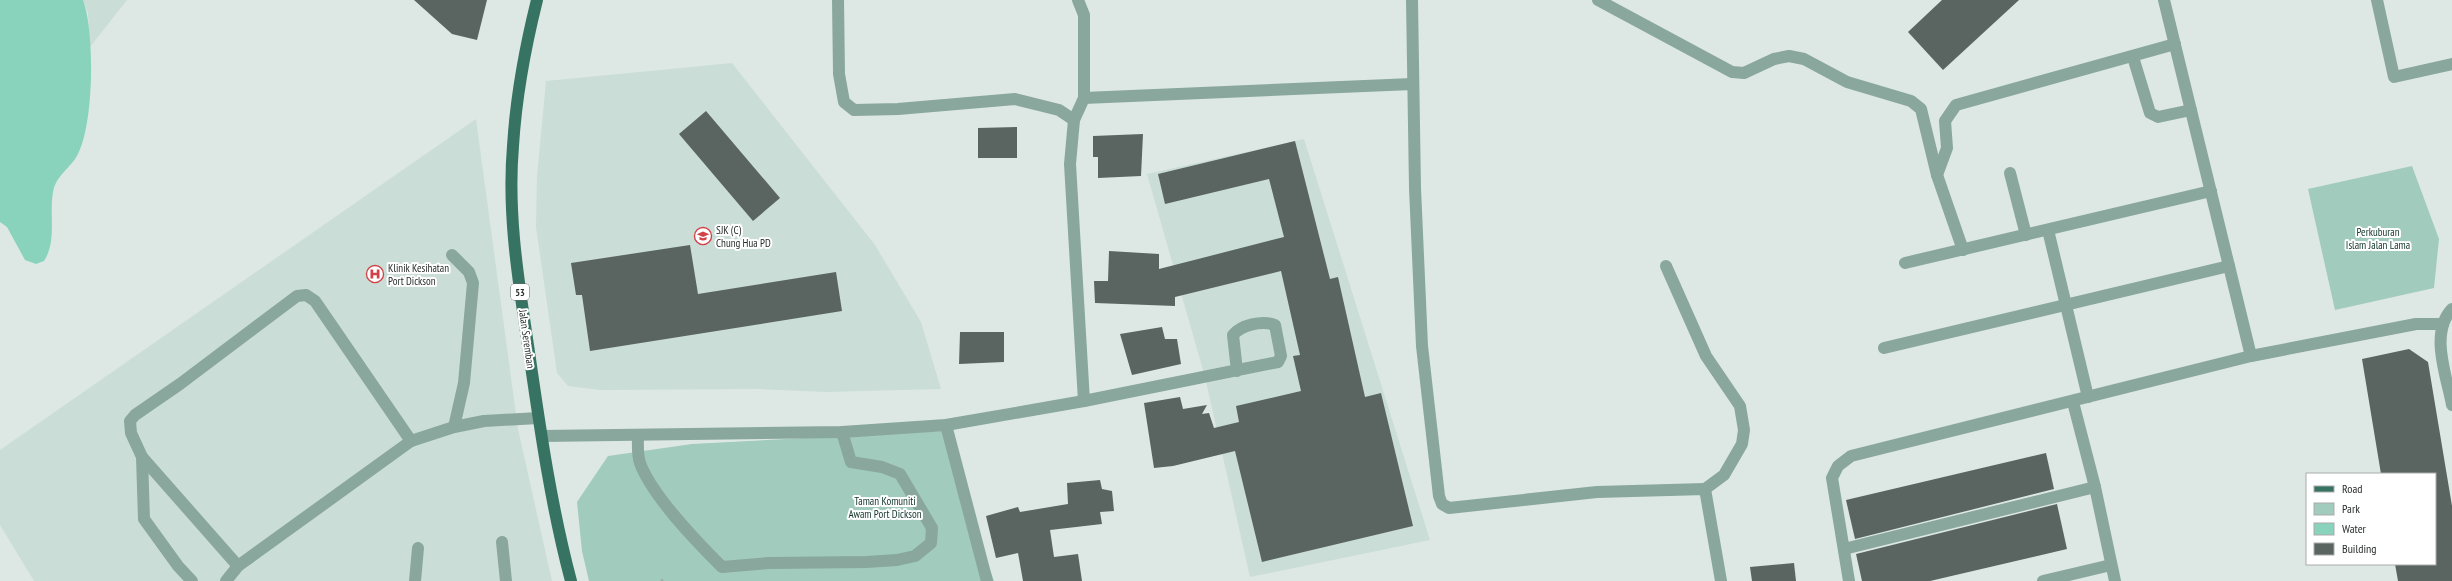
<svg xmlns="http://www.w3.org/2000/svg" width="2452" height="581" viewBox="0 0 2452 581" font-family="'PT Sans Narrow',sans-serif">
	<rect width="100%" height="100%" fill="#dde8e4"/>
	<g fill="#caddd6">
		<polygon points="83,0 127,0 90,47 88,13"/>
		<polygon points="732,63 875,245 921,322 941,389 826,392 758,389 600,390 568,386 557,373 536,227 537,176 546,81"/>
		<polygon points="476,119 518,429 552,581 34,581 0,525 0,450"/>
		<polygon points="1304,139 1430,540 1250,577 1205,377 1147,174"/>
	</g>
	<g fill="#a1cbbc">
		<polygon points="2412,166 2439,239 2434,288 2335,310 2308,189"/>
		<polygon points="942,431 994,581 589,581 582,551 577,502 608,456 692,444"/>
	</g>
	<path fill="#89d3bc" d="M0 0H83C95 32 94 123 78 154 71 168 56 175 53 192 49 215 57 241 44 261L36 264 25 260 7 227 0 222Z"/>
	<g fill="#5a6460">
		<polygon points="414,0 487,0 477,40 452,34"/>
		<polygon points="1942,0 2019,0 1943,70 1908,32"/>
		<polygon points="706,111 780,198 753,221 679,134"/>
		<polygon points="1017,127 1017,158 978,158 978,128"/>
		<polygon points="1143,134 1141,176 1098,178 1098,157 1093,157 1093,136"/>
		<polygon points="1295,141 1330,279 1338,277 1365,397 1381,393 1413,526 1262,562 1235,451 1173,466 1154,468 1144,403 1180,397 1183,409 1207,405 1202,414 1209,413 1214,428 1239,422 1236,406 1301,391 1293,356 1300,355 1281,271 1175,297 1175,306 1095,303 1094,281 1108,281 1109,251 1159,254 1159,269 1284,237 1269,179 1165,204 1158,174"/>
		<polygon points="690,245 698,294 836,272 842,311 590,351 582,295 576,295 571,263"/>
		<polygon points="1162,327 1165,339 1177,339 1181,364 1132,375 1120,334"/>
		<polygon points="960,332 1004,332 1004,362 959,364"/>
		<polygon points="2409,349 2428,362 2452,506 2452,581 2398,581 2395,564 2435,564 2435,474 2381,474 2362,359"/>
		<polygon points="2046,453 2054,489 1855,539 1846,500"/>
		<polygon points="1100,480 1102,489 1112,491 1114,511 1100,512 1102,524 1050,530 1054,557 1078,554 1082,581 1023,581 1018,553 996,558 986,516 1018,507 1020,512 1068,504 1067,483"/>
		<polygon points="2057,504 2067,549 1930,581 1862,581 1856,554"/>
		<polygon points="1794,563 1796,581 1752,581 1750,567"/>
	</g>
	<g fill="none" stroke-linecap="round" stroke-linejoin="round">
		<polyline stroke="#a2aba8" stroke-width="2.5" stroke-dasharray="2 3" stroke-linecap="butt" points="662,579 662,581"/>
		<g stroke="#89a79d" stroke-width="12">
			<polyline points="838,0 839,74 844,102 854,110 898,109 1015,99 1059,110 1074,120"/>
			<polyline points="1078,0 1084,15 1084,98 1074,120 1070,164 1084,401"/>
			<polyline points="1412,0 1415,188 1422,346 1439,496 1442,504 1449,508 1597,492 1705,489 1721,581"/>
			<polyline points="1598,0 1732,72 1744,73 1774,59 1789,56 1804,59 1847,82 1911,101 1921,109 1937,175 1963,250"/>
			<polyline points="2164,0 2251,356"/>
			<polyline points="2377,0 2394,77 2452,64"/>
			<polyline points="2133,57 2150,113 2158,117 2191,110"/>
			<polyline points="1084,98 1412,84"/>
			<polyline points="2010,173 2026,235"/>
			<polyline points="1937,175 1947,148 1945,121 1956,105 2175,44"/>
			<polyline points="2048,230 2088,397"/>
			<polyline points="452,255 469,272 473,283 464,383 454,427"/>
			<polyline points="1905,263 2211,191"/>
			<polyline points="1666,266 1706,356 1740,406 1744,430 1742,444 1724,475 1705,489"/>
			<path d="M2452 309C2429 333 2447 377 2452 405"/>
			<polyline points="1884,348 2229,266"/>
			<polyline points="2073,402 2095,487 2115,581"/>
			<polyline points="946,425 987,581"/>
			<path d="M638 435C638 443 637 455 640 463 652 496 697 542 722 567L769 563 866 562 897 560 915 556 931 543 932 528 900 474 882 467 851 462 842 432"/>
			<path d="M542 436 842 432 946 425 1084 401 1278 362 1281 356 1275 325C1262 320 1241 325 1233 335L1237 371"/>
			<polyline points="142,457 238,566"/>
			<polyline points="502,542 506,581"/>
			<polyline points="1844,549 2095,487"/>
			<polyline points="192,581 178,566 144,519 142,457 131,433 130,421 135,415 180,384 297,296 306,295 315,301 411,441"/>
			<polyline points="226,581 238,566 411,441 454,427 484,421 538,418"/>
			<polyline points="415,581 418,548"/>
			<polyline points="1849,581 1832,478 1838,466 1851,456 2251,356 2416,324 2443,324"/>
			<polyline points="2043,581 2111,565"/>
		</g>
		<path stroke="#377362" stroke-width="12" d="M537 0C525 48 516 97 513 146 507 215 519 284 529 352 540 428 551 506 571 581"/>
	</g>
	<defs>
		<g id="school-ring" transform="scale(0.9)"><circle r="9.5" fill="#fff" stroke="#d24249" stroke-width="1.5"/><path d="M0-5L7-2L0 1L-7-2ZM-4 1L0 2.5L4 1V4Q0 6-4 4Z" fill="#d24249"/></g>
		<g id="hospital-ring" transform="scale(0.9)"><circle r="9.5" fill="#fff" stroke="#d24249" stroke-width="1.5"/><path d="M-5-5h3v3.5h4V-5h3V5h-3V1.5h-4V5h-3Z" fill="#d24249"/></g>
	</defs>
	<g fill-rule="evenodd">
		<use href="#school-ring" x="703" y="236"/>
		<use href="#hospital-ring" x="375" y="274"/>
	</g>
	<g text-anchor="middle" stroke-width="4" stroke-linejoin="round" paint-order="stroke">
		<rect fill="#fff" stroke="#686c6b" stroke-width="1" x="511" y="284" width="18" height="16" rx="3"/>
		<g font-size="10" font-weight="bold" fill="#282d2b">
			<text x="520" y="296">53</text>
		</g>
		<g font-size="11" fill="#282d2b" stroke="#fff" text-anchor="start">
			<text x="716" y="234">SJK (C)<tspan x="716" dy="13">Chung Hua PD</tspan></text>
			<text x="388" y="272">Klinik Kesihatan<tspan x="388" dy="13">Port Dickson</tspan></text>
		</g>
		<g font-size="11" fill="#103329" stroke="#fff">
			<text x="2378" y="236">Perkuburan<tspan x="2378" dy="13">Islam Jalan Lama</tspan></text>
			<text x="885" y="505">Taman Komuniti<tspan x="885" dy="13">Awam Port Dickson</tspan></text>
		</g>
		<g font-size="11" fill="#282d2b" stroke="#fff">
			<text transform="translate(527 339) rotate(82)" y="4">Jalan Seremban</text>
		</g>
	</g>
	<rect x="2306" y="473" width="130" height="92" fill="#ffffff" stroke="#a9abaa"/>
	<rect x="2314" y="486" width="20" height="6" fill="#377362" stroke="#a9abaa"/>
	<text x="2342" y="493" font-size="12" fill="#282d2b">Road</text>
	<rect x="2314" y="503" width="20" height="12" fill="#a1cbbc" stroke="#a9abaa"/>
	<text x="2342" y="513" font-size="12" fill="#282d2b">Park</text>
	<rect x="2314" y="523" width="20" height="12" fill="#89d3bc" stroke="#a9abaa"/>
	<text x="2342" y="533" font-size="12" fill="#282d2b">Water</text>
	<rect x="2314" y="543" width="20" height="12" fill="#5a6460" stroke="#a9abaa"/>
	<text x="2342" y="553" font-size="12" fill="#282d2b">Building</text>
</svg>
